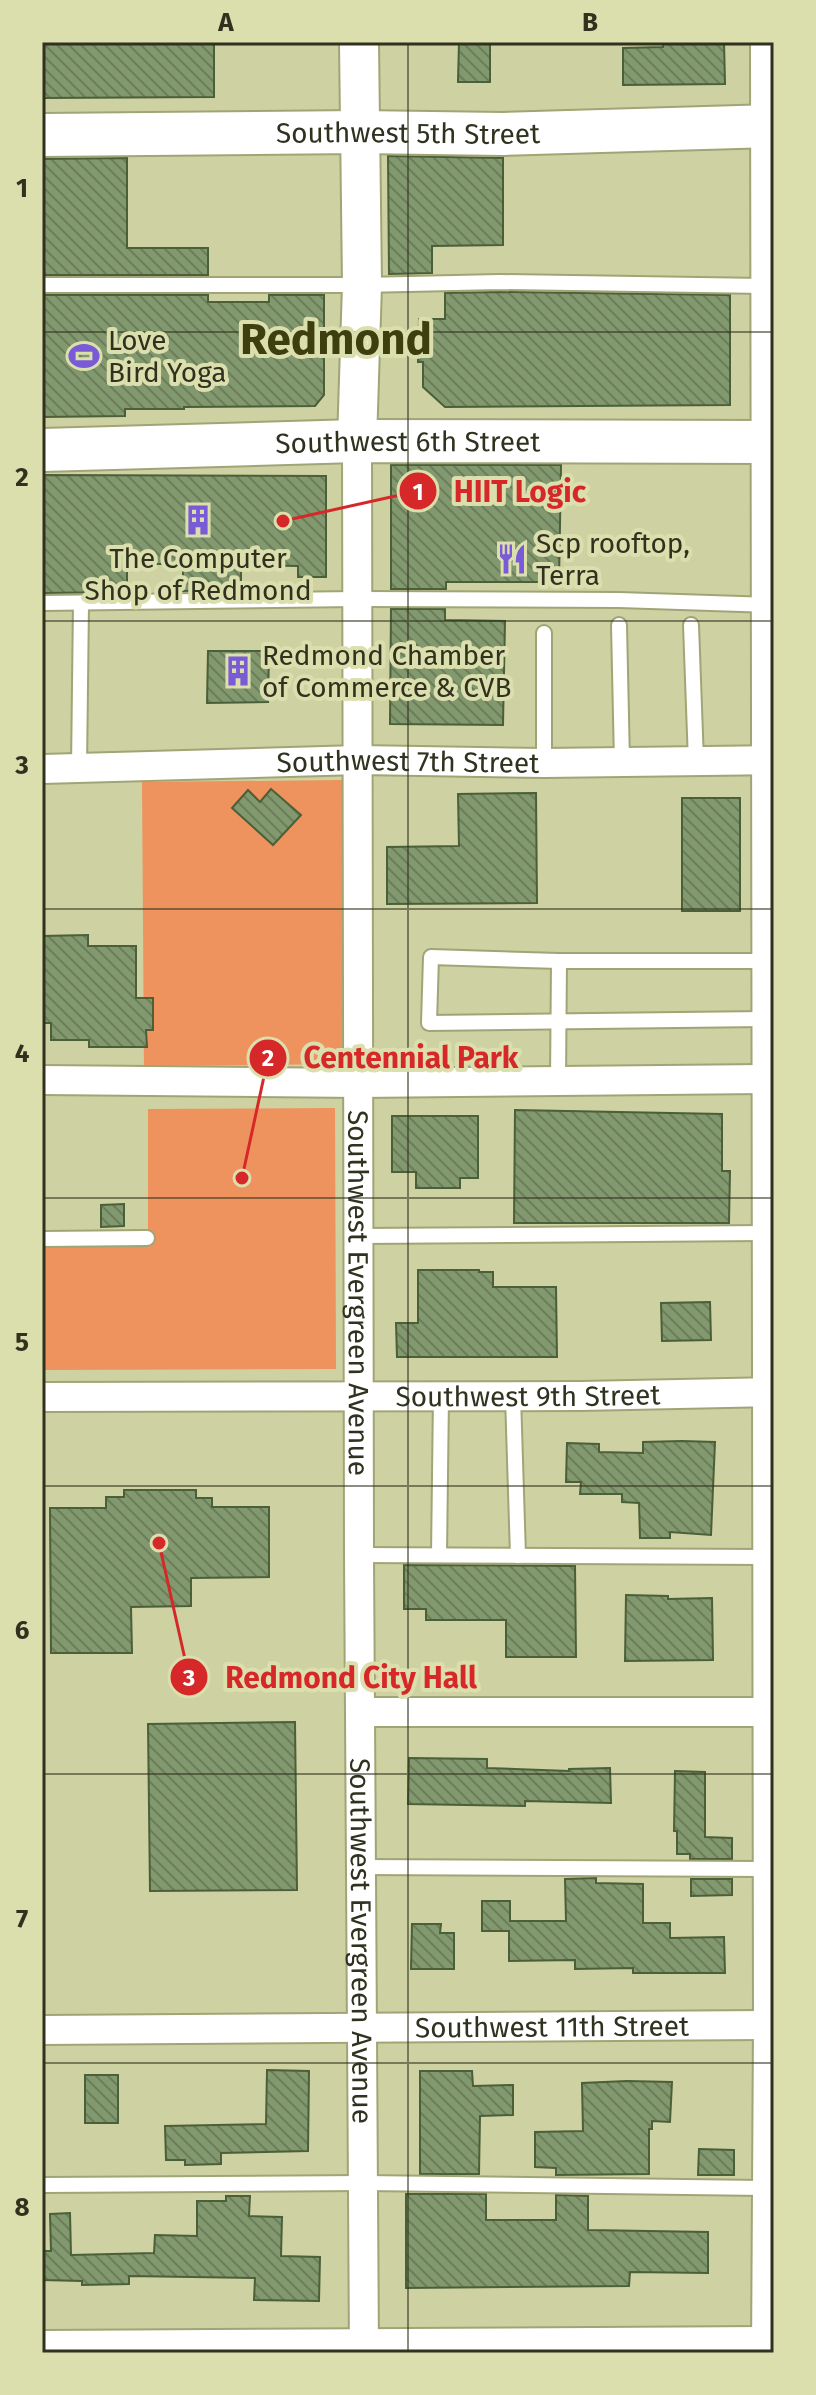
<svg xmlns="http://www.w3.org/2000/svg" width="816" height="2395" viewBox="0 0 816 2395" font-family="'Fira Sans',sans-serif">
	<defs>
		<pattern id="building-back-hatch" width="6" height="6" patternUnits="userSpaceOnUse" patternTransform="scale(2)"><rect width="6" height="6" fill="#82986e"/><path d="M-1 5l2 2M0 0l6 6M5-1l2 2" fill="none" stroke="#6b7d5a"/></pattern>
	</defs>
	<rect width="100%" height="100%" fill="#ced1a1"/>
	<g fill="#ee935d">
		<polygon points="342,780 344,1064 144,1066 142,782"/>
		<polygon points="335,1108 336,1369 45,1370 45,1247 148,1247 148,1109"/>
	</g>
	<g fill="url(#building-back-hatch)" stroke="#4b5f38" stroke-width="2">
		<polygon points="42,42 214,42 214,97 42,98"/>
		<polygon points="459,42 490,42 490,82 458,82"/>
		<polygon points="663,42 724,42 725,84 623,85 623,48 663,47"/>
		<polygon points="388,156 503,158 503,245 432,246 432,273 389,274"/>
		<polygon points="127,158 127,248 208,248 208,275 42,275 42,159"/>
		<polygon points="500,292 730,295 730,405 445,407 423,387 423,362 418,362 419,319 445,319 445,293"/>
		<polygon points="42,295 208,295 208,302 269,302 269,295 324,295 324,395 315,406 184,407 184,409 125,409 125,416 42,417"/>
		<polygon points="391,465 561,465 559,582 446,582 446,589 391,589"/>
		<polygon points="42,475 326,476 326,577 298,577 298,566 241,565 241,590 183,591 183,564 127,564 127,592 42,593"/>
		<polygon points="391,609 445,609 445,620 505,621 503,725 390,724"/>
		<polygon points="208,651 269,651 268,702 207,703"/>
		<polygon points="271,789 301,815 273,845 232,808 248,790 260,802"/>
		<polygon points="536,793 537,903 387,904 387,847 459,846 458,794"/>
		<rect x="682" y="798" width="58" height="113"/>
		<polygon points="88,935 88,946 136,946 136,998 153,998 153,1030 146,1030 147,1047 89,1047 89,1040 51,1040 51,1023 42,1023 42,936"/>
		<polygon points="515,1110 722,1114 722,1171 730,1171 729,1223 514,1223"/>
		<polygon points="392,1116 478,1116 478,1178 460,1178 460,1188 416,1188 416,1172 392,1172"/>
		<polygon points="124,1204 124,1226 101,1227 101,1205"/>
		<polygon points="418,1270 479,1270 479,1272 493,1272 493,1287 556,1287 557,1357 397,1357 396,1323 418,1323"/>
		<polygon points="710,1302 711,1340 662,1341 661,1303"/>
		<polygon points="682,1441 715,1442 711,1535 670,1532 670,1538 640,1538 639,1503 622,1502 622,1494 580,1494 581,1482 566,1482 567,1443 599,1444 599,1452 643,1453 643,1442"/>
		<polygon points="124,1490 196,1490 196,1498 212,1498 212,1507 269,1507 269,1577 191,1578 191,1606 131,1607 132,1653 51,1653 50,1508 106,1508 106,1497 124,1497"/>
		<polygon points="404,1565 575,1566 576,1657 506,1657 506,1620 426,1620 426,1609 404,1609"/>
		<polygon points="626,1595 668,1596 668,1599 712,1598 713,1660 625,1661"/>
		<polygon points="295,1722 297,1890 150,1891 148,1724"/>
		<polygon points="409,1758 487,1759 487,1768 569,1771 569,1769 610,1768 611,1803 525,1801 525,1806 408,1804"/>
		<polygon points="675,1771 705,1772 705,1837 732,1838 732,1859 690,1859 690,1854 677,1854 677,1831 674,1831"/>
		<polygon points="596,1878 596,1883 643,1884 643,1923 670,1923 670,1938 724,1937 725,1973 633,1973 633,1968 575,1969 575,1960 509,1961 509,1931 482,1931 482,1901 510,1901 510,1921 566,1921 565,1879"/>
		<polygon points="691,1879 732,1879 732,1895 691,1896"/>
		<polygon points="412,1924 441,1924 440,1933 454,1933 454,1969 411,1969"/>
		<polygon points="267,2070 309,2071 308,2151 221,2153 221,2164 185,2165 185,2160 166,2160 165,2126 266,2124"/>
		<polygon points="420,2071 472,2071 473,2086 513,2085 513,2115 480,2116 479,2174 420,2174"/>
		<rect x="85" y="2075" width="33" height="48"/>
		<polygon points="627,2081 672,2082 670,2122 652,2121 652,2129 649,2129 649,2174 556,2175 556,2168 535,2167 535,2132 583,2131 582,2083"/>
		<polygon points="699,2149 734,2150 734,2175 698,2175"/>
		<polygon points="406,2194 486,2194 486,2220 556,2220 556,2195 588,2196 588,2230 708,2232 708,2273 630,2272 629,2286 406,2288"/>
		<polygon points="226,2196 250,2196 249,2216 282,2217 281,2256 320,2257 319,2301 254,2300 255,2278 129,2276 129,2284 82,2285 82,2281 42,2280 42,2251 51,2251 50,2214 70,2213 71,2255 154,2253 155,2235 197,2236 197,2201 226,2201"/>
	</g>
	<g fill="none" stroke-linecap="round" stroke-linejoin="round">
		<g stroke="#a1a475" stroke-width="18">
			<g id="service">
				<polyline points="42,285 362,285 500,282 770,286"/>
				<polyline points="42,603 357,599 619,600 769,605"/>
				<polyline points="619,625 622,762"/>
				<polyline points="691,625 696,762"/>
				<polyline points="544,633 544,763"/>
				<polyline points="79,769 81,603"/>
				<polyline points="766,961 559,961 431,957 429,1023 766,1019"/>
				<polyline points="558,1081 559,961"/>
				<polyline points="360,1236 770,1233"/>
				<polyline points="42,1239 147,1238"/>
				<polyline points="513,1396 518,1556"/>
				<polyline points="359,1555 770,1557"/>
				<polyline points="439,1555 441,1396"/>
				<polyline points="362,1867 770,1869"/>
				<polyline points="42,2185 363,2183 770,2188"/>
			</g>
		</g>
		<g stroke="#a1a475" stroke-width="32">
			<g id="minor">
				<polyline points="765,42 768,2025 766,2353"/>
				<path id="s1" d="M357 441 359 1555 364 2353"/>
				<path id="s2" d="M42 769 359 760 544 763 774 760"/>
				<polyline points="42,1080 360,1083 774,1079"/>
				<path id="s3" d="M42 1397 581 1396 774 1392"/>
				<polyline points="361,1712 774,1712"/>
				<path id="s4" d="M42 2030 774 2025"/>
				<polyline points="42,2345 774,2341"/>
			</g>
		</g>
		<g stroke="#a1a475" stroke-width="42">
			<polyline id="secondary" points="357,441 362,285 359,42"/>
		</g>
		<g stroke="#a1a475" stroke-width="46">
			<g id="primary">
				<path id="s5" d="M42 135 359 132 503 134 774 126"/>
				<path id="s6" d="M42 450 357 441 774 442"/>
			</g>
		</g>
		<use href="#service" stroke="#fff" stroke-width="14"/>
		<use href="#minor" stroke="#fff" stroke-width="28"/>
		<use href="#secondary" stroke="#fff" stroke-width="38"/>
		<use href="#primary" stroke="#fff" stroke-width="42"/>
	</g>
	<path fill="none" stroke="#30311e" stroke-width="2" stroke-opacity="0.55" d="M408 42V2353M42 332H774M42 621H774M42 909H774M42 1198H774M42 1486H774M42 1774H774M42 2063H774"/>
	<defs>
		<g id="stadium-bare" transform="scale(2.4)"><path d="M0-5a6.5 5 0 1 0 0 10a6.5 5 0 1 0 0-10ZM-3.5-1.8h7v3.6h-7Z" fill="#795bd5" stroke="#dbdead" stroke-width="2.5" paint-order="stroke"/></g>
		<g id="building-bare" transform="scale(2.4)"><path d="M-4-6H4V6H1V3H-1V6H-4ZM-2.5-4.3h1.7v1.8h-1.7ZM.8-4.3h1.7v1.8H.8ZM-2.5-1h1.7V.8h-1.7ZM.8-1h1.7V.8H.8Z" fill="#795bd5" stroke="#dbdead" stroke-width="2.5" paint-order="stroke"/></g>
		<g id="restaurant-bare" transform="scale(2.4)"><path d="M-5-6h1v4h1v-4h1v4h1v-4h1v5L-1.5 .5V6h-2V.5L-5-1ZM5-6V6H3V1.5H1.5Q1.5-4 5-6Z" fill="#795bd5" stroke="#dbdead" stroke-width="2.5" paint-order="stroke"/></g>
	</defs>
	<g fill-rule="evenodd">
		<use href="#stadium-bare" x="84" y="356"/>
		<use href="#building-bare" x="198" y="520"/>
		<use href="#restaurant-bare" x="512" y="559"/>
		<use href="#building-bare" x="238" y="671"/>
	</g>
	<g text-anchor="middle" stroke-width="8" stroke-linejoin="round" paint-order="stroke">
		<g font-size="28" fill="#30311e" stroke="#dbdead">
			<text dy="10" stroke="none"><textPath href="#s5" startOffset="366">Southwest 5th Street</textPath></text>
			<text dy="10" stroke="none"><textPath href="#s6" startOffset="366">Southwest 6th Street</textPath></text>
			<text dy="10" stroke="none"><textPath href="#s2" startOffset="366">Southwest 7th Street</textPath></text>
			<text dy="10" stroke="none"><textPath href="#s1" startOffset="852">Southwest Evergreen Avenue</textPath></text>
			<text dy="10" stroke="none"><textPath href="#s3" startOffset="486">Southwest 9th Street</textPath></text>
			<text dy="10" stroke="none"><textPath href="#s1" startOffset="1500">Southwest Evergreen Avenue</textPath></text>
			<text dy="10" stroke="none"><textPath href="#s4" startOffset="510">Southwest 11th Street</textPath></text>
		</g>
		<g font-size="28" fill="#30311e" stroke="#dbdead" text-anchor="start">
			<text x="108" y="350">Love<tspan x="108" dy="32">Bird Yoga</tspan></text>
			<text x="536" y="553">Scp rooftop,<tspan x="536" dy="32">Terra</tspan></text>
			<text x="198" y="568" text-anchor="middle">The Computer<tspan x="198" dy="32">Shop of Redmond</tspan></text>
			<text x="262" y="665">Redmond Chamber<tspan x="262" dy="32">of Commerce &amp; CVB</tspan></text>
		</g>
		<g font-size="44" font-weight="bold" fill="#3d3f11" stroke="#dbdead">
			<text x="336" y="354">Redmond</text>
		</g>
	</g>
	<path fill="none" stroke="#d62828" stroke-width="3" d="M283 521L418 491M242 1178L268 1058M159 1543L189 1677"/>
	<g fill="#d62828" stroke="#dbdead" stroke-width="3">
		<circle cx="283" cy="521" r="8"/>
		<circle cx="242" cy="1178" r="8"/>
		<circle cx="159" cy="1543" r="8"/>
		<circle cx="418" cy="491" r="20"/>
		<circle cx="268" cy="1058" r="20"/>
		<circle cx="189" cy="1677" r="20"/>
	</g>
	<g font-size="24" text-anchor="middle" font-weight="bold" fill="#fff">
		<text x="418" y="500">1</text>
		<text x="268" y="1066">2</text>
		<text x="189" y="1686">3</text>
	</g>
	<g font-size="30" text-anchor="middle" font-weight="bold" fill="#d62828" stroke="#dbdead" stroke-width="8" stroke-linejoin="round" paint-order="stroke">
		<text x="520" y="502">HIIT Logic</text>
		<text x="411" y="1068">Centennial Park</text>
		<text x="351" y="1688">Redmond City Hall</text>
	</g>
	<rect width="816" height="2395" fill="none" stroke="#dbdead" stroke-width="88"/>
	<rect x="44" y="44" width="728" height="2307" fill="none" stroke="#30311e" stroke-width="3"/>
	<g font-size="26" text-anchor="middle" font-weight="bold" fill="#30311e">
		<text x="226" y="31">A</text>
		<text x="590" y="31">B</text>
		<text x="22" y="197">1</text>
		<text x="22" y="486">2</text>
		<text x="22" y="774">3</text>
		<text x="22" y="1062">4</text>
		<text x="22" y="1351">5</text>
		<text x="22" y="1639">6</text>
		<text x="22" y="1928">7</text>
		<text x="22" y="2216">8</text>
	</g>
</svg>
